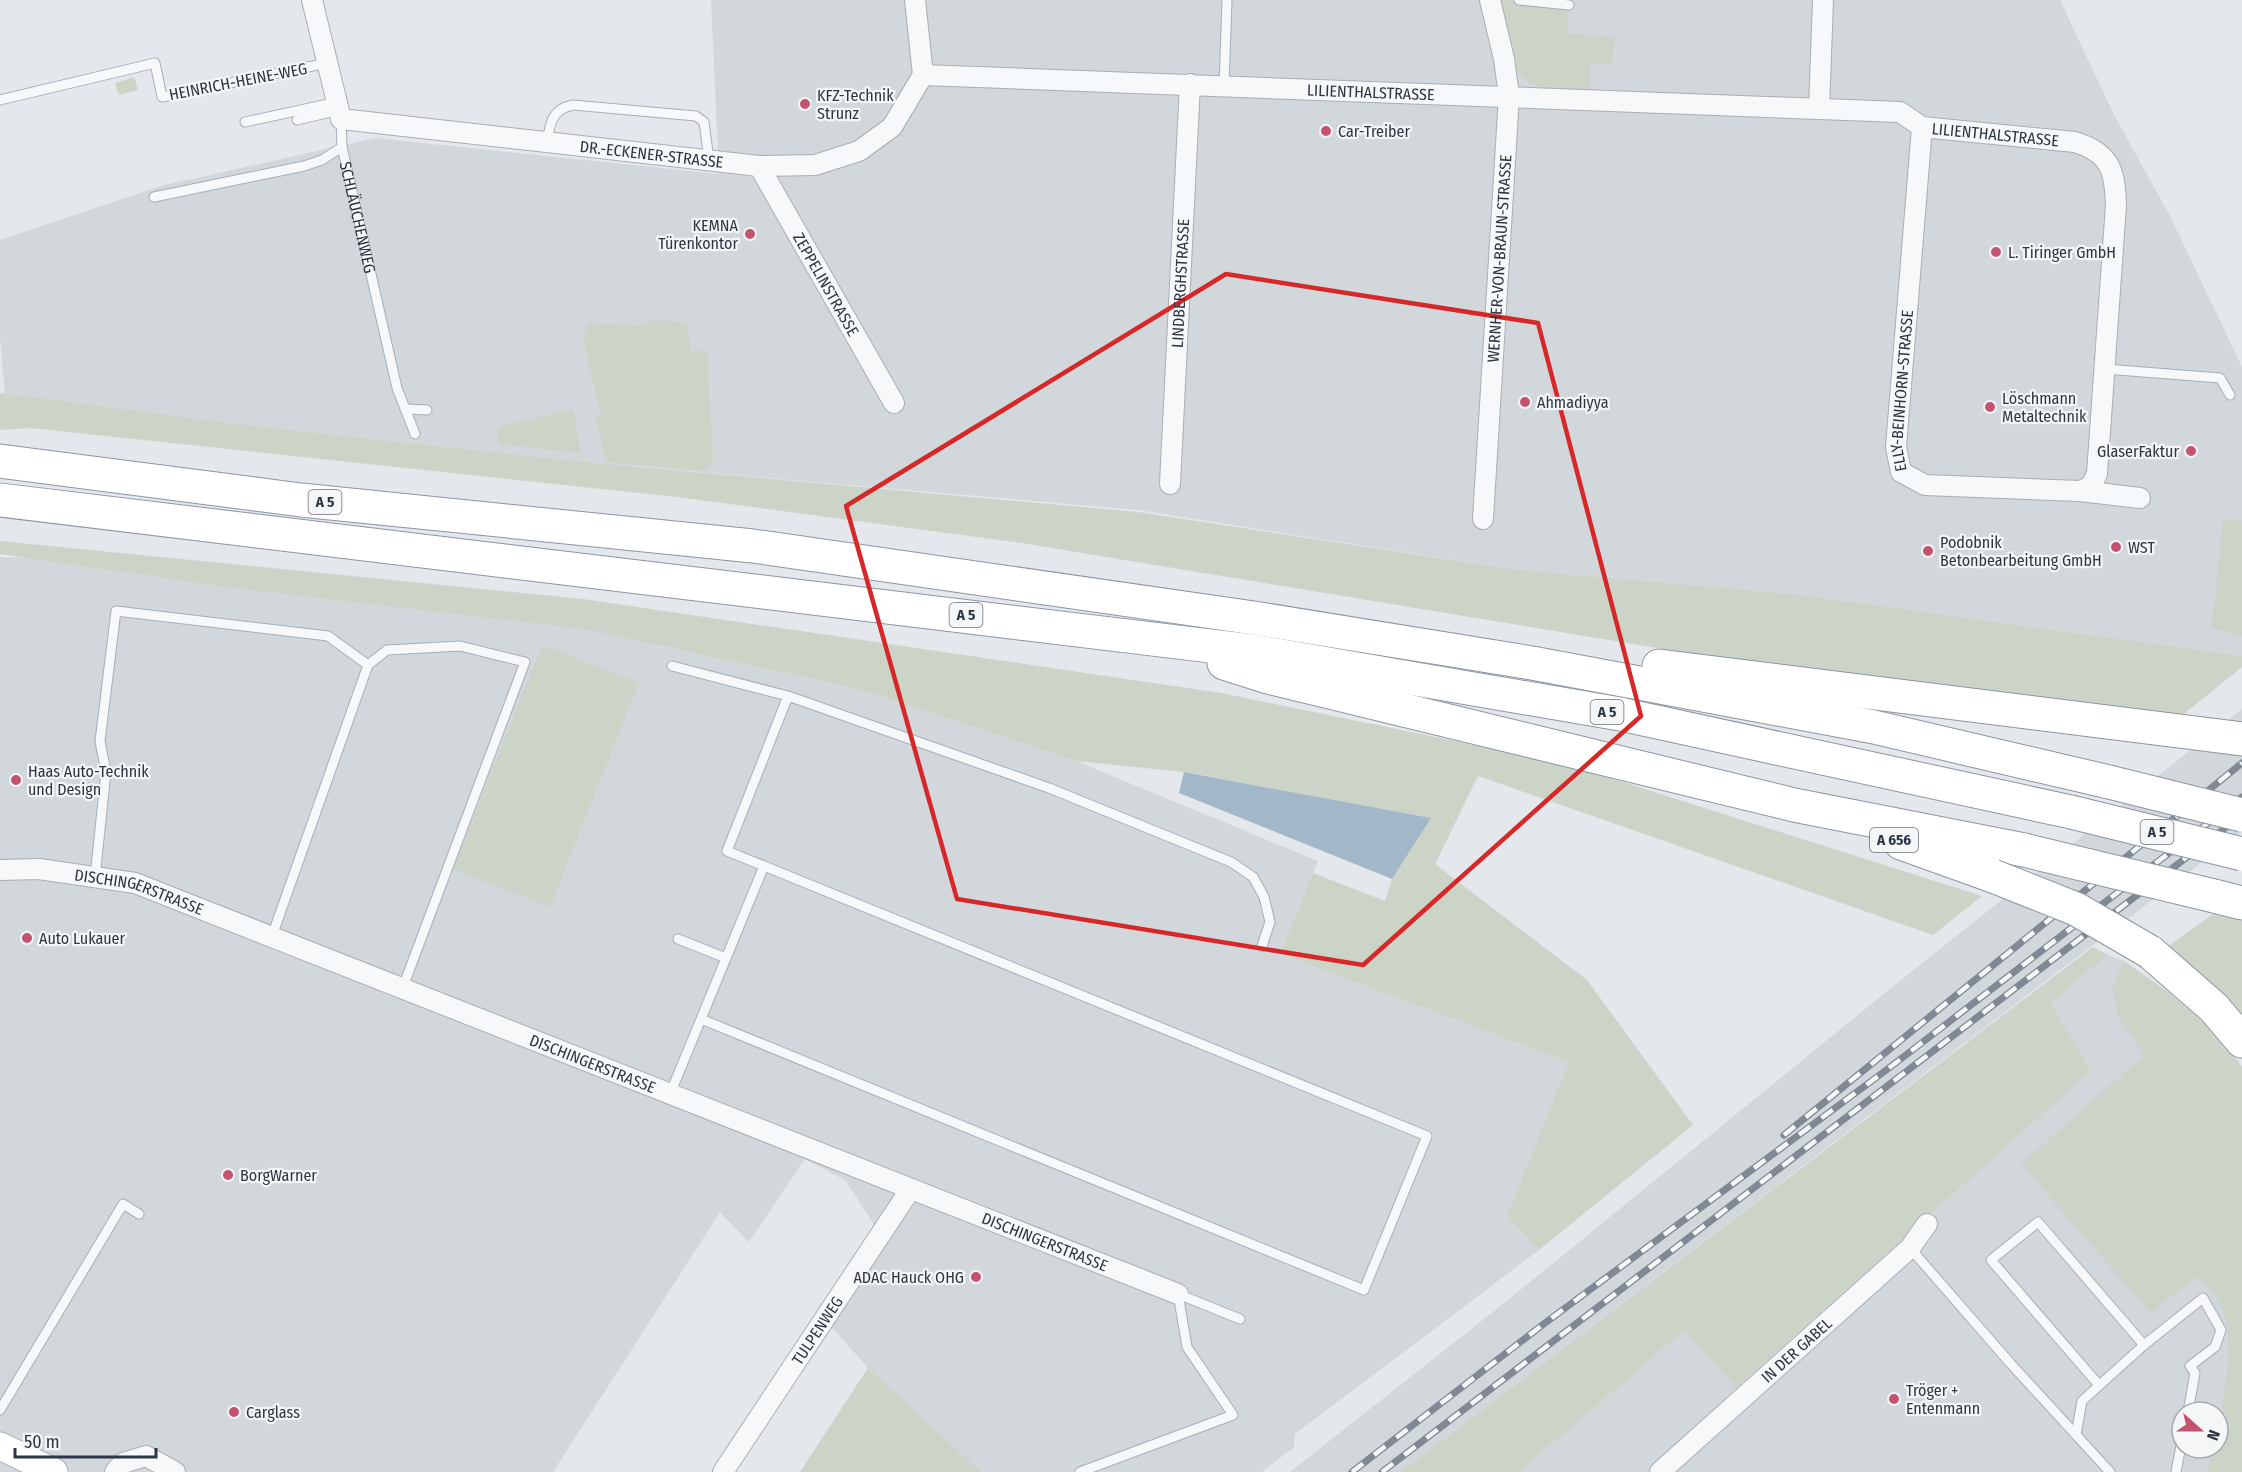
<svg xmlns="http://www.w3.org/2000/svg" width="2242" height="1472" viewBox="0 0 2242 1472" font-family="'Fira Sans Condensed',sans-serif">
	<rect width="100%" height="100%" fill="#e4e7eb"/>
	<g fill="#d2d7dc" fill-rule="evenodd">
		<polygon points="711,0 2060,0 2114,115 2170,216 2242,367 2242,656 1795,594 1511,569 1138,510 606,464 262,427 5,394 0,339 0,240 161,186 375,138 719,174"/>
		<polygon points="0,557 154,562 461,593 660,646 858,689 1076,761 1318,861 1280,954 1569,1062 1507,1216 1539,1250 1295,1434 1294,1447 1262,1472 982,1472 868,1368 830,1325 885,1242 846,1181 805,1159 749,1242 720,1212 553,1472 0,1472"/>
		<polygon points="2242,709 2242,832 1400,1472 1290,1472 1508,1300 1896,984"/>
		<path d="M2108 955 2124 961 2168 992 2242 1067V1472H1519L1686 1329 1736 1388 2091 1071 2051 1003ZM2182 1412H2218V1448H2182Z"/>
	</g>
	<g fill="#cbd4c6">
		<polygon points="1499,0 1569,0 1567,33 1615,37 1612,64 1590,64 1590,89 1547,89 1531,84 1517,73"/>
		<polygon points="134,77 138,90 119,95 115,83"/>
		<polygon points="648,319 687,323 691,353 707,349 713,464 704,471 606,462 596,417 601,415 583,338 588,323 646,326"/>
		<polygon points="0,393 262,427 606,464 1138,512 1511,569 1795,594 2242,656 2242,667 2179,718 1767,666 1022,543 677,497 31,428 0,430"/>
		<polygon points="574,409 580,453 498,444 498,427"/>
		<polygon points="2223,519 2242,521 2242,636 2212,628"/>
		<polygon points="0,541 583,599 1221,693 1566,764 1982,896 1933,935 1478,776 1435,864 1587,980 1693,1125 1539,1250 1507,1216 1569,1062 1280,954 1313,873 1385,901 1392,879 1431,818 1185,772 1076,761 858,689 584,629 226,587 0,554"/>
		<polygon points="542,645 639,683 550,907 453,869"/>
		<polygon points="2213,914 2242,921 2242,1016 2167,947"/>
		<polygon points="2093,947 2108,955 2051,1003 2091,1071 1736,1388 1685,1330 1519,1472 1400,1472"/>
		<path d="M2124 961 2168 992 2222 1038 2242 1067V1472H2206L2213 1448H2218C2218 1408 2240 1339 2220 1304 2215 1294 2204 1285 2196 1276L2151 1314 2021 1164 2144 1055 2118 1016 2112 987Z"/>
		<polygon points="868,1368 982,1472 800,1472"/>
	</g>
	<polygon fill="#a2b7c7" points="1184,772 1431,818 1392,879 1179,793"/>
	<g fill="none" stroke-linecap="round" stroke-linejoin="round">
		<g stroke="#a9aeb5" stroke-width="11">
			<g id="lane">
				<polyline points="1519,0 1569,5"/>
				<polyline points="1224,86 1227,0"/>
				<polyline points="0,100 155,63 162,97 327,63"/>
				<path id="s1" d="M341 119 342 147 397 388 415 434"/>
				<polyline points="297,120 339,110"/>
				<polyline points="245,122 337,102"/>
				<path d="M547 142C550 123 552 109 573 105L696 116 704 122 709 160"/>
				<polyline points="154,197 304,166 322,160 342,147"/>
				<polyline points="2105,369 2220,378 2230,395"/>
				<polyline points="405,409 427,410"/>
				<polyline points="368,665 387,650 460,646 525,662 403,987"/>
				<polyline points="672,666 788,696"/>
				<polyline points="764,866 727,851 788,696 1049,788 1231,862 1253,877 1264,897 1270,922 1262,946"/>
				<polyline points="95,877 106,772 100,741 116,611 328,636 368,665 272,936"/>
				<polyline points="678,939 726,958"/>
				<polyline points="670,1094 701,1019 1364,1290 1427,1136 764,866 701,1019"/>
				<polyline points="1910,1248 2011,1364 2110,1472"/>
				<polyline points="1178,1294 1240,1319"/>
				<polyline points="2098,1384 1991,1260 2038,1222 2144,1345 2203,1298 2221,1330 2215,1347 2190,1366 2195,1373 2188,1412"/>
				<polyline points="0,1410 123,1204 139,1214"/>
				<polyline points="2076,1435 2082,1401 2144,1345"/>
				<polyline points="1080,1472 1233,1415 1187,1347 1178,1294"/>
				<polyline points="2176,1472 2182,1440"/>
			</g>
		</g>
		<g stroke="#a9aeb5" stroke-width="22">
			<g id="street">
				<path id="s2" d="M312 0 341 119 759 166 815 165 859 151 892 127 923 75"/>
				<polyline points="915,0 923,75"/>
				<path id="s3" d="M923 75 1900 112 1922 127 2075 142C2110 153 2115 170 2116 205L2097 474 2091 486 2080 491 1925 485 1901 472 1896 447 1922 127"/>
				<polyline points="1819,109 1823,0"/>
				<path id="s4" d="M759 166 894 403"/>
				<path id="s5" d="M1170 484 1190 84"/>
				<polyline points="2080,491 2140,498"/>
				<path id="s6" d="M1483 519 1509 96 1504 59 1490 0"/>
				<path id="s7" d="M0 870 39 869 135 883 1178 1294"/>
				<polyline points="115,1472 123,1463 146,1456 175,1472"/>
				<path id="s8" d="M723 1472 910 1190"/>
				<path id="s9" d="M1660 1472 1910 1248 1927 1224"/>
			</g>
		</g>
		<g stroke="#a9aeb5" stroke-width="29">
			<polyline id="secondary" points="0,1446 54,1472"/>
		</g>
		<g stroke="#8c96a0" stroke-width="35">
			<g id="highway">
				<polyline points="0,461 301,500 753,546 1254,618 1532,663 1874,727 2109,782"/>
				<polyline points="0,500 1252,651 1620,714 2071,812"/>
				<polyline points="1224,663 1268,677 1794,805 2024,850"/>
				<polyline points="1659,666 2242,739"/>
				<polyline points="1901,843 1993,876"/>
				<polyline points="2214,896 2242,903"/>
				<polyline points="2150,952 2214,1008 2242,1041"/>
			</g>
		</g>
		<use href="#lane" stroke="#f6f8f9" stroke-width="9"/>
		<use href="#street" stroke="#f6f8f9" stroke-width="20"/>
		<use href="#secondary" stroke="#fff" stroke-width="27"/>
		<use href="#highway" stroke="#fff" stroke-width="33"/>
		<g stroke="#7f8893" stroke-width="7">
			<g id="rail">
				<polyline points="1784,1135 2242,763"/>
				<polyline points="1352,1472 1545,1323 1885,1071 2242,797"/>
				<polyline points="1382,1472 2242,815"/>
			</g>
		</g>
		<use href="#rail" stroke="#f4f6f8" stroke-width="4.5" stroke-dasharray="14" stroke-linecap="butt"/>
		<g stroke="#8c96a0" stroke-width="35" stroke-linecap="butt">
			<g id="highway-bridge">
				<polyline points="2109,782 2242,815"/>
				<polyline points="2071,812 2242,854"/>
				<polyline points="2024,850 2214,896"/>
				<polyline points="1993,876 2076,909 2150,952"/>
			</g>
		</g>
		<use href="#highway-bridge" stroke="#fff" stroke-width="33"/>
	</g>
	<path fill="none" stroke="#d62828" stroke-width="4.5" stroke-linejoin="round" d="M1226 274 1538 323 1641 716 1363 965 957 899 846 506Z"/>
	<g fill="#c4546e" stroke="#f4f6f8" stroke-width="2">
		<circle cx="805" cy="104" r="6"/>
		<circle cx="1326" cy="131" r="6"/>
		<circle cx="750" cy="234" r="6"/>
		<circle cx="1996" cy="252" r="6"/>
		<circle cx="1525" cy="402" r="6"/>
		<circle cx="1990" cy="407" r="6"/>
		<circle cx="2191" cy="451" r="6"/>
		<circle cx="2116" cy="547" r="6"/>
		<circle cx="1928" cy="551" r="6"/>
		<circle cx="16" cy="780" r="6"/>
		<circle cx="27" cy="938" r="6"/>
		<circle cx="228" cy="1175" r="6"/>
		<circle cx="976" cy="1277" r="6"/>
		<circle cx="1894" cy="1399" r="6"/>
		<circle cx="234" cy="1412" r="6"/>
	</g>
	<g text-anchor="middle" stroke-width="4.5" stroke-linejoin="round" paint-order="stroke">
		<g fill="#f4f6f8" stroke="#697079" stroke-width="1.5">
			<rect x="308.5" y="490" width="33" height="24" rx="4.5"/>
			<rect x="949.5" y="603" width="33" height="24" rx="4.5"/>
			<rect x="1590.5" y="700" width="33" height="24" rx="4.5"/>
			<rect x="2140.5" y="820" width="33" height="24" rx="4.5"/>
			<rect x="1870" y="828" width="48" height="24" rx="4.5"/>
		</g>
		<g font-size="15" font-weight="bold" fill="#2d3642">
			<text x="325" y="507">A 5</text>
			<text x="966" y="620">A 5</text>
			<text x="1607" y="717">A 5</text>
			<text x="2157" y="837">A 5</text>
			<text x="1894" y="845">A 656</text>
		</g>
		<g font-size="16" fill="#2d3642" stroke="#f4f6f8">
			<text transform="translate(238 81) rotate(-11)" y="6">HEINRICH-HEINE-WEG</text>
			<text dy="6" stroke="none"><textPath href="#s3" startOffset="448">LILIENTHALSTRASSE</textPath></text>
			<text dy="6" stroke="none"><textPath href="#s3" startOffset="1078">LILIENTHALSTRASSE</textPath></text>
			<text dy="6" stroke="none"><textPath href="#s2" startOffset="435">DR.-ECKENER-STRASSE</textPath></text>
			<text dy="6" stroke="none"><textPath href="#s1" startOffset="100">SCHLÄUCHENWEG</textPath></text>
			<text dy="6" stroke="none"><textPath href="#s6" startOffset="261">WERNHER-VON-BRAUN-STRASSE</textPath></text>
			<text dy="6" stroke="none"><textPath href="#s5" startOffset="201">LINDBERGHSTRASSE</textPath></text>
			<text dy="6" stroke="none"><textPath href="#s4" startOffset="136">ZEPPELINSTRASSE</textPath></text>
			<text dy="6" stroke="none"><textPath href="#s3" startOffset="1800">ELLY-BEINHORN-STRASSE</textPath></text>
			<text dy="6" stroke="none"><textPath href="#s7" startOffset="142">DISCHINGERSTRASSE</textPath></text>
			<text dy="6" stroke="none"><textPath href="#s7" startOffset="628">DISCHINGERSTRASSE</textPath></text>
			<text dy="6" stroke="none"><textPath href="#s7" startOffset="1114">DISCHINGERSTRASSE</textPath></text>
			<text dy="6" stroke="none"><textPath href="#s8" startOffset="170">TULPENWEG</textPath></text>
			<text dy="6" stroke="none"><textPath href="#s9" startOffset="183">IN DER GABEL</textPath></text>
		</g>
		<g font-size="16" fill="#2d3642" stroke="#f4f6f8" text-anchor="start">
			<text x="817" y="101">KFZ-Technik<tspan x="817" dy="18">Strunz</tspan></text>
			<text x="1338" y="137">Car-Treiber</text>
			<text x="738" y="231" text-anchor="end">KEMNA<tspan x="738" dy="18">Türenkontor</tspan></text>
			<text x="2008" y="258">L. Tiringer GmbH</text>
			<text x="2002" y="404">Löschmann<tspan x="2002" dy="18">Metaltechnik</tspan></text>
			<text x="1537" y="408">Ahmadiyya</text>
			<text x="2179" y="457" text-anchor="end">GlaserFaktur</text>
			<text x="1940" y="548">Podobnik<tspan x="1940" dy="18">Betonbearbeitung GmbH</tspan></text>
			<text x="2128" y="553">WST</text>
			<text x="28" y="777">Haas Auto-Technik<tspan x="28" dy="18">und Design</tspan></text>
			<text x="39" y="944">Auto Lukauer</text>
			<text x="240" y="1181">BorgWarner</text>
			<text x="964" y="1283" text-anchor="end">ADAC Hauck OHG</text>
			<text x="1906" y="1396">Tröger +<tspan x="1906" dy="18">Entenmann</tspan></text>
			<text x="246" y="1418">Carglass</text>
		</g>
	</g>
	<g transform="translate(2200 1430) rotate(111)"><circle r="28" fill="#f4f6f8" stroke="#a4a9af" stroke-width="1.5"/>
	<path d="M0-4.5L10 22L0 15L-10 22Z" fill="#c4546e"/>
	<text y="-9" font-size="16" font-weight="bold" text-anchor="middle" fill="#2d3642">N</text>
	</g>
	<path d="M15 1448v9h141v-9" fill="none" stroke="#2d3642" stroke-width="3"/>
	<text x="24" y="1448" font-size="18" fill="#2d3642" stroke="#f4f6f8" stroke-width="4.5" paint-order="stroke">50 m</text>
</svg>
